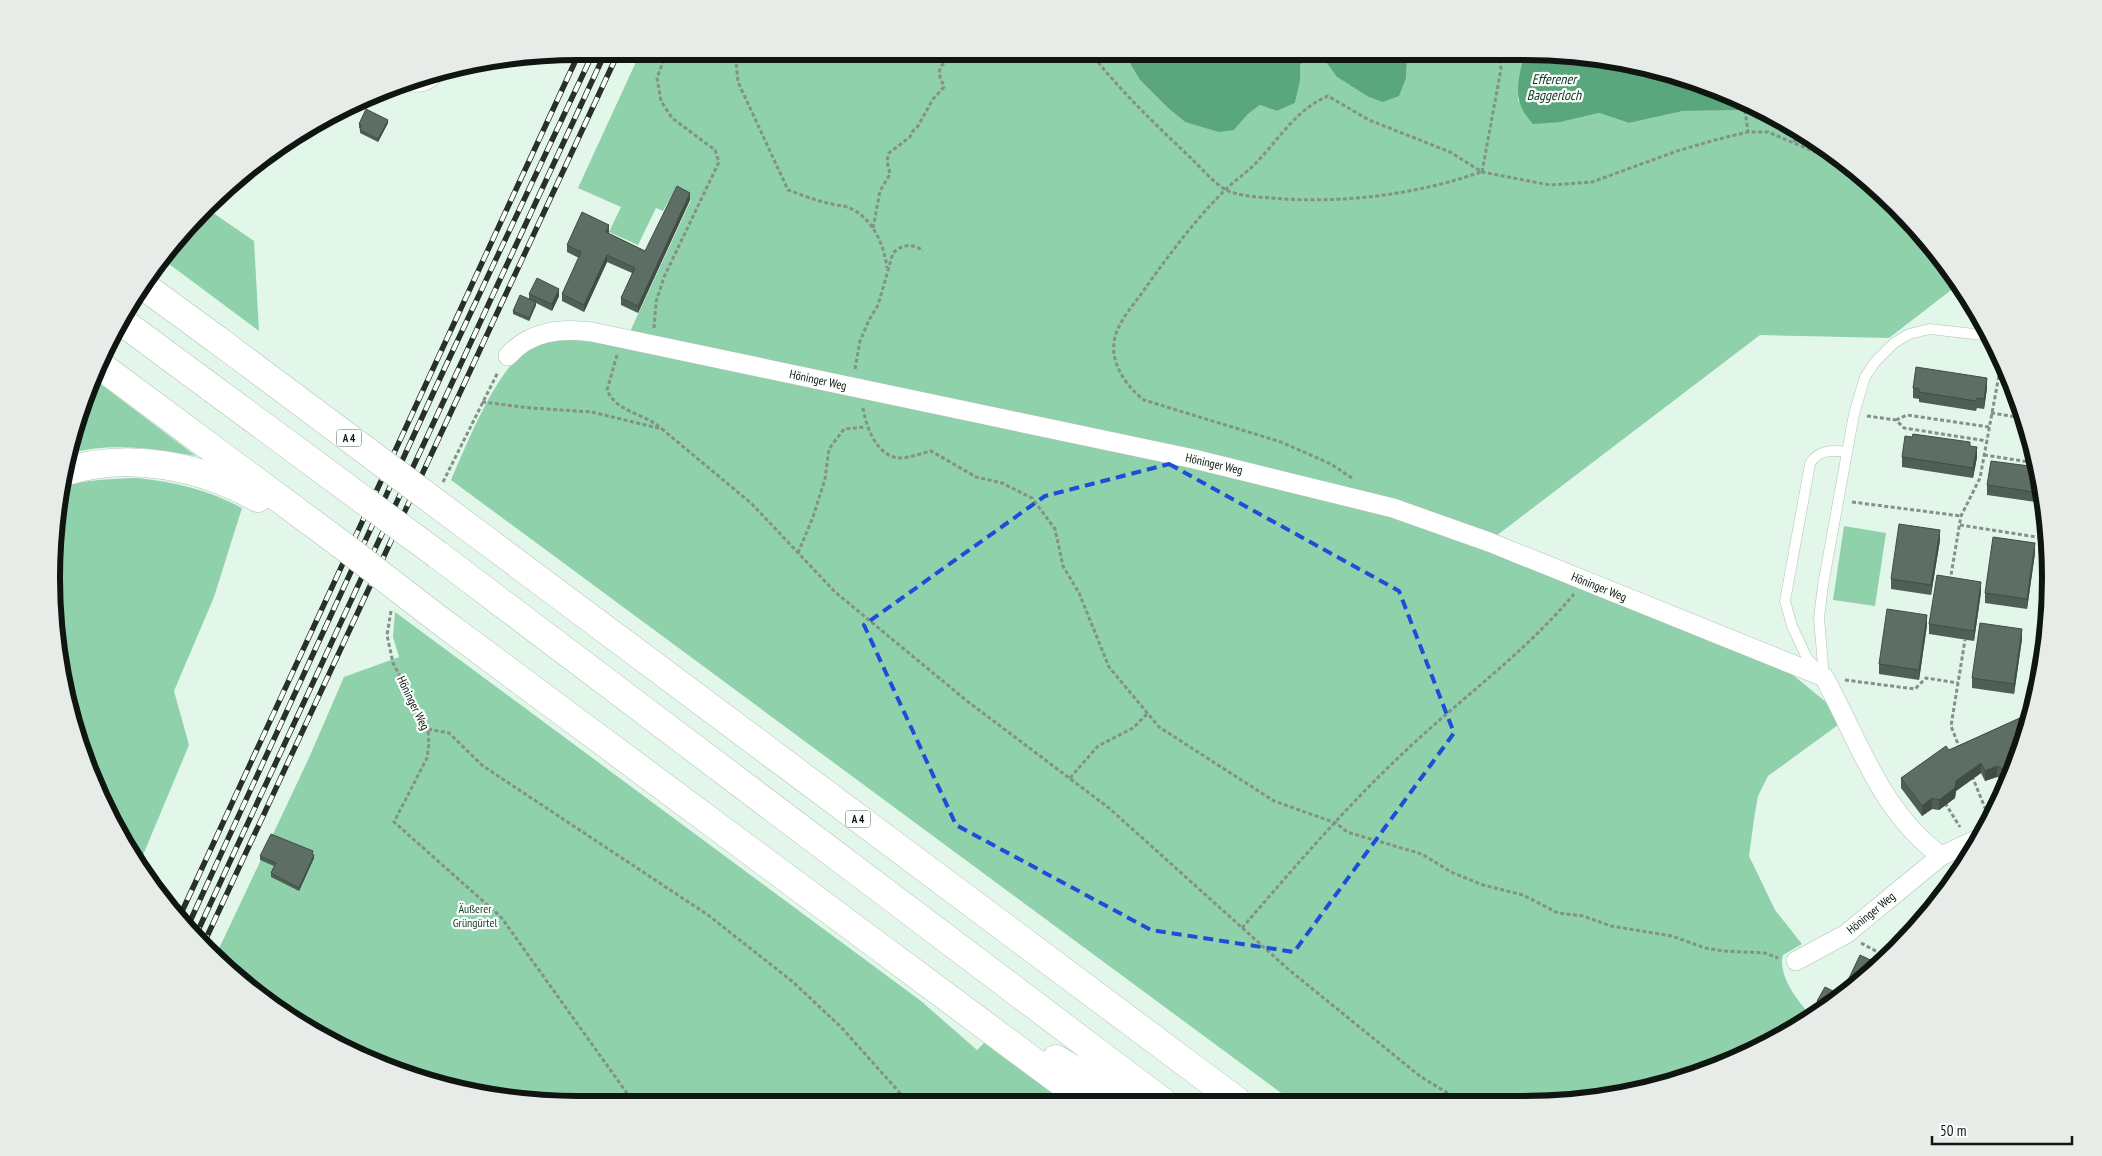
<svg xmlns="http://www.w3.org/2000/svg" width="2102" height="1156" viewBox="0 0 2102 1156" font-family="'PT Sans Narrow',sans-serif">
	<rect width="100%" height="100%" fill="#e3f6ea"/>
	<g fill="#8fd1ab">
		<path d="M641 51 1123 52 1140 80 1168 108 1185 122 1234 130 1248 114 1260 105 1277 111 1295 103C1298 89 1302 79 1300 65L1309 52H1336L1337 77 1350 85 1406 78 1407 59 1418 52H1524L1518 101 1561 122 1599 113 1629 123 1683 111 1758 110 1787 122 1871 182 1942 257 1959 284 1889 338 1760 335 1496 536 628 336 691 200 674 192 663 211 656 208 638 245 609 232 621 207 578 188Z"/>
		<polygon points="206,208 254,241 259,331 161,258 182,230"/>
		<path d="M572 337 1072 439 1283 488 1390 517 1490 552 1788 671 1826 702 1838 725 1768 776 1758 796 1754 819 1749 856 1775 910 1802 944 1783 955C1777 976 1800 1004 1813 1018L1694 1077 1592 1100 1292 1101 451 480C467 444 493 377 524 352 536 343 557 340 572 337Z"/>
		<path d="M91 377 196 456C153 448 111 442 67 454L69 442Z"/>
		<path d="M137 478C175 482 209 490 242 508L214 597 174 691 189 745 138 867 91 780 69 714 52 613V543L62 487C86 479 112 479 137 478Z"/>
		<polygon points="1844,526 1886,533 1875,606 1833,600"/>
		<polygon points="395,612 921,1001 977,1050 984,1043 1064,1102 544,1104 441,1087 315,1034 257,996 215,957 308,760 344,677 399,657 393,637"/>
	</g>
	<g fill="#5aa77e">
		<path d="M1123 52H1309L1300 65C1302 79 1298 89 1295 103L1277 111 1260 105 1248 114 1234 130 1219 132 1185 122 1168 108 1140 80Z"/>
		<polygon points="1336,52 1418,52 1407,59 1406,78 1399,96 1383,102 1369,97 1337,77 1327,63 1336,57"/>
		<path d="M1524 52H1558L1661 69 1758 110 1683 111 1629 123 1599 113 1561 122 1533 124C1510 99 1519 82 1524 52Z"/>
	</g>
	<g fill="none" stroke-linecap="round" stroke-linejoin="round">
		<g stroke="#afc2b6" stroke-width="11">
			<g id="service">
				<path d="M395 85C421 88 428 90 445 69"/>
				<path d="M1819 671 1807 658 1792 626 1785 601 1810 464C1817 450 1832 450 1846 452"/>
				<polyline points="1824,677 1819,618 1823,585 1854,414 1865,377 1875,362 1894,343 1909,334 1930,329 1991,336"/>
			</g>
		</g>
		<g stroke="#afc2b6" stroke-width="20">
			<g id="minor">
				<path d="M508 356C530 331 560 328 592 332L1194 459 1393 508 1489 542 1824 677C1859 741 1880 811 1941 856"/>
				<polyline points="1796,961 1846,934 1941,856 1982,837"/>
			</g>
		</g>
		<g stroke="#afc2b6" stroke-width="29">
			<g id="motorway">
				<polyline points="141,284 219,341"/>
				<polyline points="121,321 213,389"/>
				<polyline points="98,364 342,545"/>
				<path d="M64 472C128 451 201 466 258 498"/>
				<polyline points="479,535 1237,1101"/>
				<polyline points="438,555 1163,1102"/>
				<polyline points="438,619 1088,1102"/>
				<polyline points="1056,1059 1129,1102"/>
			</g>
		</g>
		<g stroke="#839188" stroke-width="3" stroke-dasharray="4 2.5" stroke-linecap="butt">
			<path d="M735 51 738 82 788 190C802 195 817 201 832 204 837 206 842 205 847 207 872 216 884 244 887 268"/>
			<path d="M1090 52C1120 91 1156 125 1192 159 1202 169 1214 183 1226 190 1239 196 1257 197 1271 198 1341 204 1415 195 1481 172"/>
			<polyline points="1745,110 1748,132"/>
			<polyline points="1794,142 1801,131"/>
			<polyline points="1482,172 1501,69 1500,62 1484,52"/>
			<polyline points="873,228 880,191 890,174 887,161 889,153 910,137 912,132 918,126 933,99 944,87 939,74 940,69 942,65 956,54 956,52"/>
			<polyline points="654,328 656,302 664,277 719,162 715,150 672,118 661,101 657,78 667,51"/>
			<path d="M617 355 607 390C617 413 645 413 662 429"/>
			<path d="M855 369 860 341 869 320 878 305 893 253C902 244 913 243 923 251"/>
			<polyline points="482,402 531,408 592,412 662,429 752,504 835,592 967,701 1109,808 1288,969 1421,1077 1461,1101"/>
			<path d="M863 408C866 427 877 457 900 458 910 458 922 453 931 451L976 477 1002 483 1032 498 1055 529 1063 566 1079 593 1109 667 1159 727 1274 801 1336 823 1347 832 1422 854 1451 872 1483 885 1523 895 1558 913 1583 916 1611 926 1672 936 1705 948 1724 951 1765 953 1778 958"/>
			<polyline points="1991,413 2024,418"/>
			<polyline points="1867,416 1896,420 1904,428 1987,441"/>
			<polyline points="1896,420 1907,415 1989,427"/>
			<polyline points="1984,455 2036,463"/>
			<path d="M1352 478 1331 464 1281 442 1144 400C1127 387 1111 365 1114 342 1117 323 1131 308 1142 293 1167 257 1194 221 1225 190 1234 181 1245 174 1254 165 1277 142 1296 109 1328 96L1369 120 1450 152 1482 172 1550 185 1592 182 1677 151 1715 140 1748 132H1768L1825 156 1840 159"/>
			<polyline points="443,482 498,372"/>
			<polyline points="1852,502 1961,516"/>
			<polyline points="1960,525 2049,539"/>
			<polyline points="798,553 813,517 825,479 829,449 844,429 866,427"/>
			<polyline points="1950,581 1961,516 1980,478 2002,359"/>
			<polyline points="391,611 387,635 393,663 428,729 429,744 427,758 394,822 501,917 634,1103"/>
			<polyline points="1845,680 1915,689 1926,678 1958,683"/>
			<polyline points="428,729 449,733 483,766 708,915 793,982 841,1027 908,1102"/>
			<polyline points="1960,749 1951,726 1965,640"/>
			<polyline points="1972,776 1990,820"/>
			<polyline points="1070,778 1098,746 1133,728 1148,713"/>
			<polyline points="1945,803 1960,827"/>
			<path d="M1242 928C1292 870 1343 810 1399 757 1456 702 1523 655 1574 594"/>
			<polyline points="1861,943 1885,956"/>
		</g>
		<use href="#service" stroke="#fff" stroke-width="10"/>
		<use href="#minor" stroke="#fff" stroke-width="19"/>
		<use href="#motorway" stroke="#fff" stroke-width="28"/>
		<g stroke="#27302b" stroke-width="5.5">
			<g id="rail">
				<polyline points="178,920 580,51"/>
				<polyline points="186,930 448,361 594,51"/>
				<polyline points="195,937 606,51"/>
				<polyline points="203,945 619,51"/>
			</g>
		</g>
		<use href="#rail" stroke="#fbfffc" stroke-width="4" stroke-dasharray="11" stroke-linecap="butt"/>
		<g stroke="#afc2b6" stroke-width="29" stroke-linecap="butt">
			<g id="motorway-bridge">
				<polyline points="219,341 479,535"/>
				<polyline points="213,389 438,555"/>
				<polyline points="342,545 438,619"/>
			</g>
		</g>
		<use href="#motorway-bridge" stroke="#fff" stroke-width="28"/>
	</g>
	<g fill="#505f56">
		<polygon points="388,123 378,142 360,133 360,128 359,128 359,124"/>
		<polygon points="690,200 638,313 621,305 621,298 632,273 607,262 584,312 562,301 562,294 579,258 567,252 567,245 609,232 608,233 645,251"/>
		<polygon points="529,294 559,296 552,311 536,303 536,305 529,321 513,314 513,311 529,299"/>
		<polygon points="1913,388 1987,388 1984,409 1977,408 1976,411 1919,402 1919,399 1913,398"/>
		<polygon points="1970,446 1977,457 1973,478 1902,467 1902,457"/>
		<polygon points="2037,467 2043,503 1987,495 1987,485"/>
		<polygon points="1940,540 1931,595 1891,589 1891,579"/>
		<polygon points="2035,553 2027,609 1985,603 1985,593"/>
		<polygon points="1981,592 1974,641 1929,634 1929,624"/>
		<polygon points="1927,625 1919,680 1879,674 1879,664"/>
		<polygon points="2022,639 2014,694 1972,688 1972,678"/>
		<polygon points="2022,717 2003,779 1997,777 1985,781 1981,773 1956,791 1955,798 1939,810 1932,809 1922,816 1901,788 1901,778 1949,750"/>
		<polygon points="313,854 314,858 299,891 271,877 271,873 274,866 260,860 260,856"/>
		<polygon points="1877,963 1822,1011 1817,1009 1817,1001 1841,995"/>
	</g>
	<g fill="#414d46">
		<polygon points="388,120 388,123 378,142 378,139"/>
		<polygon points="690,193 690,200 638,313 638,306"/>
		<polygon points="609,225 609,232 606,239 606,232"/>
		<polygon points="607,255 607,262 584,312 584,305"/>
		<polygon points="559,289 559,296 552,311 552,304"/>
		<polygon points="536,302 536,305 529,321 529,318"/>
		<polygon points="1987,378 1987,388 1984,409 1984,399"/>
		<polygon points="1977,447 1977,457 1973,478 1973,468"/>
		<polygon points="1940,530 1940,540 1931,595 1931,585"/>
		<polygon points="2035,543 2035,553 2027,609 2027,599"/>
		<polygon points="1981,582 1981,592 1974,641 1974,631"/>
		<polygon points="1927,615 1927,625 1919,680 1919,670"/>
		<polygon points="2022,629 2022,639 2014,694 2014,684"/>
		<polygon points="1981,763 1981,773 1956,791 1955,798 1939,810 1939,800 1956,781"/>
		<polygon points="2015,763 2010,776 2003,779 2003,769"/>
		<polygon points="1997,766 1997,777 1985,781 1985,771"/>
		<polygon points="1932,798 1932,809 1922,816 1922,806"/>
		<polygon points="314,855 314,858 299,891 299,888"/>
	</g>
	<g fill="#5d6e64" stroke="#414d46">
		<polygon points="366,109 388,120 378,139 360,130 361,125 359,124"/>
		<polygon points="677,186 690,193 638,306 621,298 635,268 607,255 584,305 562,294 581,252 567,245 582,212 609,225 606,232 645,251"/>
		<polygon points="537,278 559,289 552,304 529,294"/>
		<polygon points="520,295 536,302 529,318 513,311"/>
		<polygon points="1916,367 1987,378 1984,399 1977,398 1976,401 1919,392 1919,389 1913,388"/>
		<polygon points="1913,434 1970,442 1970,446 1977,447 1973,468 1902,457 1905,436 1912,437"/>
		<polygon points="1991,461 2037,467 2041,493 1987,485"/>
		<polygon points="1899,524 1940,530 1931,585 1891,579"/>
		<polygon points="1993,537 2035,543 2027,599 1985,593"/>
		<polygon points="1937,575 1981,582 1974,631 1929,624"/>
		<polygon points="1887,609 1927,615 1919,670 1879,664"/>
		<polygon points="1980,623 2022,629 2014,684 1972,678"/>
		<polygon points="2022,717 2027,730 2023,747 2015,763 2003,769 1997,766 1985,771 1981,763 1956,781 1955,788 1939,800 1932,798 1922,806 1901,778 1946,746 1949,750"/>
		<polygon points="271,834 313,851 312,854 314,855 299,888 271,873 276,863 260,856"/>
		<polygon points="1860,955 1877,963 1828,1006 1817,1001 1825,987 1841,995"/>
	</g>
	<path fill="none" stroke="#1d4ed8" stroke-width="4" stroke-dasharray="10 6" stroke-linejoin="round" d="M1169 464 1399 591 1454 733 1294 952 1151 930 956 825 864 625 1045 496Z"/>
	<g text-anchor="middle" stroke-width="4.5" stroke-linejoin="round" paint-order="stroke">
		<g fill="#fbfffc" stroke="#565c58" stroke-width="1">
			<rect x="336.5" y="429.5" width="25" height="17" rx="4"/>
			<rect x="845.5" y="810.5" width="25" height="17" rx="4"/>
		</g>
		<g font-size="11" font-weight="bold" fill="#0f1612">
			<text x="349" y="442">A 4</text>
			<text x="858" y="823">A 4</text>
		</g>
		<g font-size="12" fill="#0f1612" stroke="#fbfffc">
			<text transform="translate(818 380) rotate(12)" y="4">Höninger Weg</text>
			<text transform="translate(1214 464) rotate(13)" y="4">Höninger Weg</text>
			<text transform="translate(1599 587) rotate(22)" y="4">Höninger Weg</text>
			<text transform="translate(413 703) rotate(64)" y="4">Höninger Weg</text>
			<text transform="translate(1871 913) rotate(-39)" y="4">Höninger Weg</text>
		</g>
		<g font-size="12" fill="#193b29" stroke="#fbfffc">
			<text x="475" y="913">Äußerer<tspan x="475" dy="14">Grüngürtel</tspan></text>
		</g>
		<g font-size="14" font-style="italic" fill="#0f3120" stroke="#fbfffc">
			<text x="1554" y="84">Efferener<tspan x="1554" dy="16">Baggerloch</tspan></text>
		</g>
	</g>
	<path d="M0 0H2102V1156H0ZM578 60H1524A518 518 0 0 1 2042 578V578A518 518 0 0 1 1524 1096H578A518 518 0 0 1 60 578V578A518 518 0 0 1 578 60Z" fill="#e8ece9" fill-rule="evenodd"/>
	<path fill="none" stroke="#0f1612" stroke-width="6" d="M578 60H1524A518 518 0 0 1 2042 578V578A518 518 0 0 1 1524 1096H578A518 518 0 0 1 60 578V578A518 518 0 0 1 578 60Z"/>
	<path d="M1932 1136v8h140v-8" fill="none" stroke="#0f1612" stroke-width="2.5"/>
	<text x="1940" y="1136" font-size="15" fill="#0f1612" stroke="#fbfffc" stroke-width="4" paint-order="stroke">50 m</text>
</svg>
